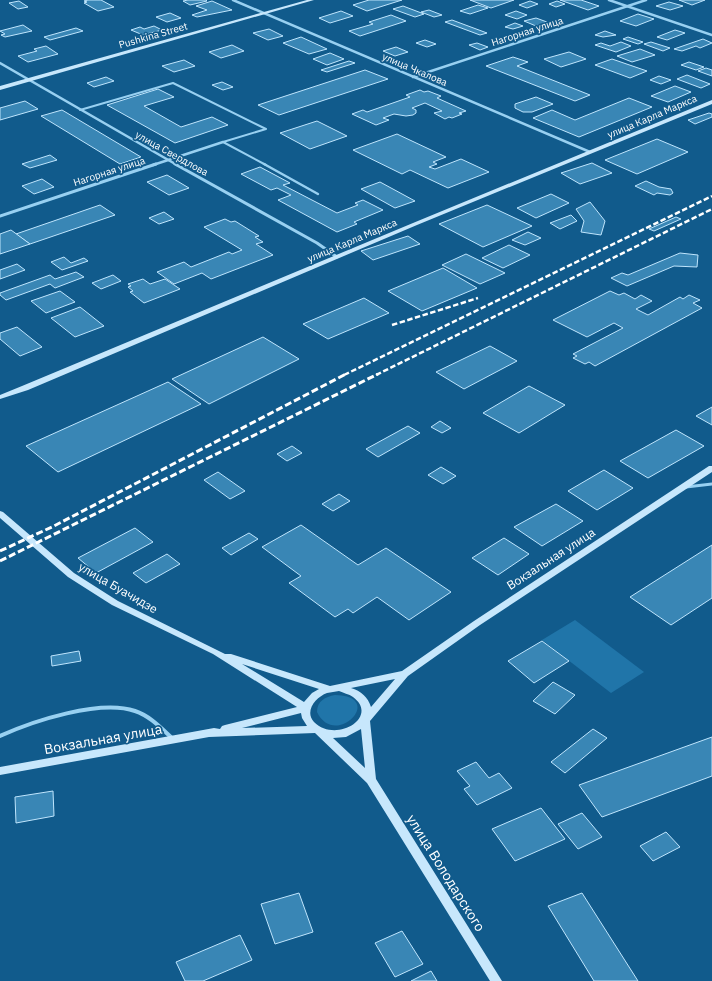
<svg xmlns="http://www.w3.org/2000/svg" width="712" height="981" viewBox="0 0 712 981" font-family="'IBM Plex Sans',sans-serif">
	<rect width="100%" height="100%" fill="#115b8c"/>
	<g fill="#2075a9">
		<polygon points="575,620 644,672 611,693 542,640"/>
		<path d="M335 695C387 696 335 750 317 712 317 701 325 697 335 695Z"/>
	</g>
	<g fill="#3986b5" stroke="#bfe5fd">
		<polygon points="88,0 101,0 114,7 98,11 84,3 87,2 84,1"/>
		<polygon points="188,0 206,0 207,1 190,5 183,1"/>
		<polygon points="369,0 402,0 367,11 353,5"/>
		<polygon points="470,0 514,0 491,8"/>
		<polygon points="560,0 581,0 599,6 588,10"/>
		<polygon points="679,0 705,0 692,5"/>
		<polygon points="19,1 28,7 18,9 9,3"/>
		<polygon points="212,1 232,10 197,17 192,15 207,10 196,6"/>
		<polygon points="530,1 538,4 527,8 519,5"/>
		<polygon points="557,1 565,4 556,7 549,4"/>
		<polygon points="669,2 683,6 670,10 656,6"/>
		<polygon points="478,5 488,8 470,14 460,11"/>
		<polygon points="403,6 424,14 415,17 393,9"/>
		<polygon points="429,10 442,15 434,17 421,12"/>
		<polygon points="341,11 353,16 330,23 319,18"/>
		<polygon points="516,11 527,15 517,19 505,15"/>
		<polygon points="170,13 181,18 167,22 156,17"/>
		<polygon points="638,14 654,19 636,26 620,21"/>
		<polygon points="391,15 406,21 360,36 349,31 373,24 369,22"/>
		<polygon points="536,18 547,22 536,26 524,21"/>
		<polygon points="452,20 487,33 480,35 445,22"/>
		<polygon points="515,23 523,26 513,29 505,27"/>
		<polygon points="23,25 32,31 5,37 1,35 5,34 0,31"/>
		<polygon points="154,26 162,30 143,35 131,30 140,27 144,29"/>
		<polygon points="76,28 83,31 50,40 44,37"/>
		<polygon points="269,29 283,36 268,40 253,33"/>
		<polygon points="675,30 685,33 667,40 657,37"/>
		<polygon points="605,31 616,35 603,37 595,35"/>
		<polygon points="301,37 327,49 309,54 283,43"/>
		<polygon points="628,37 643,42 638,44 623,39"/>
		<polygon points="703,39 712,43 700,48 696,46 682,51 674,49"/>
		<polygon points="425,40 436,44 427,47 416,43"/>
		<polygon points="621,42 631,46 616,52 595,45 601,43 610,46"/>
		<polygon points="651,42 670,48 663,51 644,44"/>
		<polygon points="477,43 488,47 480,50 469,45"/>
		<polygon points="232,45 244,51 221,58 209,52"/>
		<polygon points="46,46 58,54 28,62 18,56 37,51 34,49"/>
		<polygon points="396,47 408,52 395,56 383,51"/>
		<polygon points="640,49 655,55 632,62 617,56"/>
		<polygon points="569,52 586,59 561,67 544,59"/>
		<polygon points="330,53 344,59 327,65 313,59"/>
		<polygon points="513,57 528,62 517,66 590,95 575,101 486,66"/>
		<polygon points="612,59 647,71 630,78 595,65"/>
		<polygon points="184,60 195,66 174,72 162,66"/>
		<polygon points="349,61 355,63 327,72 321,70"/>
		<polygon points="689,62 704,67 696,70 681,65"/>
		<polygon points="706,68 712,70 712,76 698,71"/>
		<polygon points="365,70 388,79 279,115 258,105"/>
		<polygon points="687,75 710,84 701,88 677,79"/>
		<polygon points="659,76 671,80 661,84 650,80"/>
		<polygon points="106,77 114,81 94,87 87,83"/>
		<polygon points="222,82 233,87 223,90 212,85"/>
		<polygon points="675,86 691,92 668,102 651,96"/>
		<polygon points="158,89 174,97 144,106 181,127 212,117 228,125 175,143 107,105"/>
		<polygon points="420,90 424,92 428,91 441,96 437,98 466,111 459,113 462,114 452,118 449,117 445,119 434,113 442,111 425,103 412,108 416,110 416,113 413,115 406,116 394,114 383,118 389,120 376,125 352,114 363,110 367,112 410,97 406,95"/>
		<polygon points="536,97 553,104 532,112 523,112 515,108 515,104"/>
		<polygon points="629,98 652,107 579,137 533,118 552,110 575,120"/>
		<polygon points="25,101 38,109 0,120 0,108"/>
		<polygon points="62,110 141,157 120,164 41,116"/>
		<polygon points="709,113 712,114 712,117 695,124 688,120"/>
		<polygon points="317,121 347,136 310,149 280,133"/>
		<polygon points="397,134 446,157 433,162 437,164 429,167 435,169 461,159 489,172 448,188 410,170 402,174 353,150"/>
		<polygon points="657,139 688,152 637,174 605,160"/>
		<polygon points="50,155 57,160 30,168 22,164"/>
		<polygon points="592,163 612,173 580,184 561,173"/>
		<polygon points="260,167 290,183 283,185 337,213 358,205 355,203 363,200 383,210 354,222 357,224 337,232 278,200 291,195 277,188 271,190 241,174"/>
		<polygon points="167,175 189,188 169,195 147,182"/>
		<polygon points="42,179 54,187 34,194 22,186"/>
		<polygon points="646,181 659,187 671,189 673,193 670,195 657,193 654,195 635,186"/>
		<polygon points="380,182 415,201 395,208 361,189"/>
		<polygon points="551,194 569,203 536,218 517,208"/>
		<polygon points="590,202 605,221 601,235 581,232 584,221 576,209"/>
		<polygon points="100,205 115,215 30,244 16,234"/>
		<polygon points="487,205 532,226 483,247 439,224"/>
		<polygon points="164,212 174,219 159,224 149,218"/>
		<polygon points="571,215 577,221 560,229 550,223"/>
		<polygon points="676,217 681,219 654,231 649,229"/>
		<polygon points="225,219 231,222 235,221 259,236 255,237 263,242 256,244 273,255 211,279 202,273 174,284 157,272 184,262 191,267 229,252 232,254 242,250 204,227"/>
		<polygon points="11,230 30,244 0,254 0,234"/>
		<polygon points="528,232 541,238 525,245 512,240"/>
		<polygon points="408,236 420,244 373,260 361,251"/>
		<polygon points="509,245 530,255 503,268 482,258"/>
		<polygon points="680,253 698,255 697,267 674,266 627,286 611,278 622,273 628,275"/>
		<polygon points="466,254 505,273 480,284 442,265"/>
		<polygon points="64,257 71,263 84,258 88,261 62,270 51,262"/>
		<polygon points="17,264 25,270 0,279 0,270"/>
		<polygon points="443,268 477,288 422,311 388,291"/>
		<polygon points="76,272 84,277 55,288 50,284 6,300 0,295 0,293 50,275 55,279"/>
		<polygon points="113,275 121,281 101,289 92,283"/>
		<polygon points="143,279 150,284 165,279 180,289 144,303 130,292 133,291 128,287 131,286 128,284"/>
		<polygon points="60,291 75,302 46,313 31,301"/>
		<polygon points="610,291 619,295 624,293 635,299 641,295 652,301 636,309 648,315 680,297 683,299 689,295 700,300 693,303 702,308 595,366 589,362 585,364 573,358 577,356 573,354 623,328 614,323 587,337 553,320"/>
		<polygon points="364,298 389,313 328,339 303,324"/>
		<polygon points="80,307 104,326 75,337 51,318"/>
		<polygon points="17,327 42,347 20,356 0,339 0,333"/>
		<polygon points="263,337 299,359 209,404 172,379"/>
		<polygon points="490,346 517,361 464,389 436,372"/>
		<polygon points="168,382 201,404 58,472 26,446"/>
		<polygon points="529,386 565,405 519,433 483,413"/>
		<polygon points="712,407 712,425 696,416"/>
		<polygon points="440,421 451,428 442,433 431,427"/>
		<polygon points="408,426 420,433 378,457 366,449"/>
		<polygon points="676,430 704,446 648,478 620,461"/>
		<polygon points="292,446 302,453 287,461 277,454"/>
		<polygon points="441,467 456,476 443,484 428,475"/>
		<polygon points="604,470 633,488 597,510 568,491"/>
		<polygon points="218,472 245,491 230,499 204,480"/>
		<polygon points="339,494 350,501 333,511 322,504"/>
		<polygon points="556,504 583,521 542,546 514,527"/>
		<polygon points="301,525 358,565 386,548 451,592 409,620 377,597 353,613 348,609 335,617 289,583 301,576 262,547"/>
		<polygon points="135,528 153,542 96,573 78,558"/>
		<polygon points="249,533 258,539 231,555 222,548"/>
		<polygon points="504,538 529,554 498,575 472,558"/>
		<polygon points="712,545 712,598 671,625 630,597"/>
		<polygon points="167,554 180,564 146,583 133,573"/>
		<polygon points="542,641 569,661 534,683 508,661"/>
		<polygon points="79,651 81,661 52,666 51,656"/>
		<polygon points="553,682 575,695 555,714 533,701"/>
		<polygon points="593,729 607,738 565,773 551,762"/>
		<polygon points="712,737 712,776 602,817 579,785"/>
		<polygon points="476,762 489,778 499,773 512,788 477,805 464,789 470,786 457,771"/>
		<polygon points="53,791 54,816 16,823 15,797"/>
		<polygon points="541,808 565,839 515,861 492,829"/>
		<polygon points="582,813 602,837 578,849 558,824"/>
		<polygon points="666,832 680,847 653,861 640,846"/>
		<polygon points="299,893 313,932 275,944 261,904"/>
		<polygon points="582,893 638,981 594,981 548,906"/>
		<polygon points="402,931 423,964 395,977 375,943"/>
		<polygon points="240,935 252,960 203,981 185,981 176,962"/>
		<polygon points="431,971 437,981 411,981"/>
	</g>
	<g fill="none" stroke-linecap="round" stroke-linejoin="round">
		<polyline stroke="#98d0f1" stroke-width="2" points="80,110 173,83 266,129 223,142 266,165"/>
		<polyline stroke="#98d0f1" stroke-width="2.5" points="264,164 318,194"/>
		<polyline stroke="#98d0f1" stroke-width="3" points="686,487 712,484"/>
		<path stroke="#98d0f1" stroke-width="4" d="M0 736C33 721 100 699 135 711 150 716 161 728 172 738"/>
		<g stroke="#98d0f1" stroke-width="2.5">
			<polyline points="233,0 590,152"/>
			<polyline points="609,0 712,35"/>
			<polyline points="0,63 177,165"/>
			<polyline points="413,77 646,0"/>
			<polyline points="153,165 223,142"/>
		</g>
		<g stroke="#98d0f1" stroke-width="3">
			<polyline points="175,164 317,243 337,257"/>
			<polyline points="0,216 156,164"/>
		</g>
		<g fill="#c7e7fc" fill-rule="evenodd">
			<polygon points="307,0 314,0 0,90 0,86"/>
			<polygon points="712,100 712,104 417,225 28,390 0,399 0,395 22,386 413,223"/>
			<path d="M709 466H712V472L480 625 408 676 370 721 376 779 502 981H490L367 783 315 733 209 737 0 775V767L214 728 220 729 222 726 225 725 297 707 213 654 112 605 68 577 0 518V511L3 512 74 573 118 601 225 654H231L330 686 402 671 474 621ZM242 664 319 689 312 693 304 702ZM395 679 371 707C368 697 361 691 351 688ZM339 691C343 693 349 694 353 697 380 717 336 744 314 722 304 711 316 697 327 693 331 692 335 692 339 691ZM301 713 302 718 307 726 242 728ZM361 729 365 768 333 738 346 737Z"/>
		</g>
		<g stroke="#fff" stroke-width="2.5" stroke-dasharray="5.5 2.5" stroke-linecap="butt">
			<polyline points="392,325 478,298"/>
			<polyline points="344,375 712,196"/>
			<polyline points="376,375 712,209"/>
		</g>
		<g stroke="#fff" stroke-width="3" stroke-dasharray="7 3" stroke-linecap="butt">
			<polyline points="0,551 54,526 346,374"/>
			<polyline points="0,561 378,374"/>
		</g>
	</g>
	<g text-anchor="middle" stroke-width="3.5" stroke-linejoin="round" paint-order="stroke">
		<g font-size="10" fill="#fff" stroke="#115b8c">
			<text transform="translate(527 31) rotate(-18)" y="4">Нагорная улица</text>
			<text transform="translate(153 35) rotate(-16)" y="4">Pushkina Street</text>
			<text transform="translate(415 69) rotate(23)" y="4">улица Чкалова</text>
			<text transform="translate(652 116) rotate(-23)" y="4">улица Карла Маркса</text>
			<text transform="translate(172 153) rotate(29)" y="4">улица Свердлова</text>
			<text transform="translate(109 171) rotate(-18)" y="4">Нагорная улица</text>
			<text transform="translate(352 240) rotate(-23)" y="4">улица Карла Маркса</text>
		</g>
		<g font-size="12" fill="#fff" stroke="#115b8c">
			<text transform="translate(551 559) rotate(-33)" y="4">Вокзальная улица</text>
			<text transform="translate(118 588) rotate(30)" y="4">улица Буачидзе</text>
		</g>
		<g font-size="14" fill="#fff" stroke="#115b8c">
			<text transform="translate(103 739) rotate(-10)" y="5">Вокзальная улица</text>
			<text transform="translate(446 873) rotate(58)" y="5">улица Володарского</text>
		</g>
	</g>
</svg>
